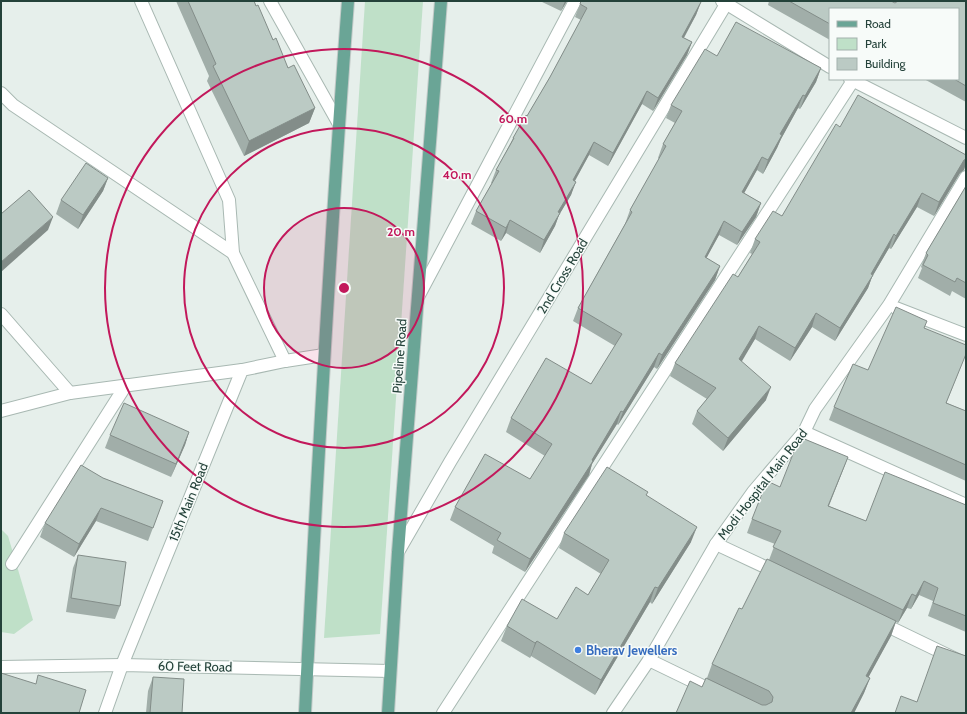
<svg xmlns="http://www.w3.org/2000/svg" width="967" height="714" viewBox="0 0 967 714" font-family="Cabin,sans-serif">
	<rect width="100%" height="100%" fill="#e6efeb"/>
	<g fill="#bfe0c8">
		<polygon points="365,1 423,1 380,634 324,638"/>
		<polygon points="1,529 8,536 33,620 14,634 1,632"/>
	</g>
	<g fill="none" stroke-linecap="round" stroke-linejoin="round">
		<g stroke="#a8b8b2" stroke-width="14">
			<g id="minor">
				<polyline points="141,1 229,200 233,253 285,361"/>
				<polyline points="270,1 339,124"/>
				<polyline points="722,1 830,67"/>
				<polyline points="850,79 966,138"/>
				<polyline points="1,93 13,105 233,253"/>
				<polyline points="418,297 575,1"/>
				<polyline points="896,308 966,335"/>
				<polyline points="1,314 70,393"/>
				<polyline points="1,411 70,393 242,370"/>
				<polyline points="804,432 966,505"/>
				<polyline points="716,544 778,573"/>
				<polyline points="398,552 450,462 728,1"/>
				<polyline points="12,564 126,385"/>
				<polyline points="879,622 966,664"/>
				<polyline points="649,660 717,693"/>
				<polyline points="1,667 122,665 390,671"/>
				<polyline points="105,713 122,665 242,370 285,361 324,355"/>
				<polyline points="443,713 854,79"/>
				<polyline points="613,713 649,660 716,544 753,492 804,432 815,409 889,305 966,177"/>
			</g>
		</g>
		<g stroke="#c2cac8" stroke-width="14">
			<g id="major">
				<path d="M305 713C317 476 330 238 348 1"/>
				<polyline points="388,713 398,552 441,1"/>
			</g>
		</g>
		<use href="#minor" stroke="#fff" stroke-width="12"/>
		<use href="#major" stroke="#6aa596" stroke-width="12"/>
	</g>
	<g fill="#a1aea9">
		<polygon points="176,1 254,1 273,40 288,68 315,108 309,123 244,156 207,81 209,76"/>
		<polygon points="540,1 567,1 561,11"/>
		<polygon points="769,1 891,1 895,3 966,1 966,102 924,79 958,79 830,9 830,40 768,5"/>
		<polygon points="701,2 696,15 684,38 692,42 687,55 653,111 642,104 608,166 589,155 575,181 571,195 559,215 555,226 540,253 506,233 501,241 471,224 476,211 492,183 491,183 496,170 510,144 513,138 527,116 550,77 581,20 575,17 580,4"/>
		<polygon points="717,56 821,68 816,82 800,109 798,108 781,139 777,148 763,174 757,170 744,193 761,203 756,217 737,245 719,235 706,258 720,266 715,280 657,369 654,367 618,425 617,424 592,464 589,475 525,572 492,553 494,546 450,520 455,507 530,479 545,456 506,432 511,418 591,384 615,346 573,321 578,308 625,224 630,210 659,159 658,158 663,144 675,123 666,118 671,105"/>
		<polygon points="840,127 966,155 966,163 964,170 960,173 934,216 917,207 891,249 889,248 872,277 868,288 835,341 812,327 790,361 755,339 741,361 766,400 723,451 692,424 697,411 707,399 670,376 675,363 738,277 752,254 750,253 755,239 782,216"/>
		<polygon points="108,178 103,191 78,229 56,214 61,200"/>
		<polygon points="966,186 966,299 952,291 950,296 918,278 922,268 921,267 926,253"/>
		<polygon points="925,328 947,403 966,411 966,481 829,420 834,407 868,370"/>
		<polygon points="189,432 185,445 171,477 105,448 110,435"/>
		<polygon points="848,457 829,506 866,521 966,505 966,632 928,616 933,601 919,595 911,609 907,608 898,623 896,622 891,636 868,677 870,678 864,693 854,713 676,713 702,687 707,678 712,664 769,560 775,544 747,533 752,519 780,487"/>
		<polygon points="103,478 163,501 148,541 96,521 74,557 40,537 45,523"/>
		<polygon points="646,496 691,542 652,604 650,602 595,695 531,656 530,658 501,641 507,626 557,619 588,595 601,574 559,548 564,533"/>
		<polygon points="78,555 120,606 115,619 66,612 73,568"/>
		<polygon points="153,677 182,713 146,713 148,691"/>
	</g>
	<g fill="#838d89">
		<polygon points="565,1 567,1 561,11"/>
		<polygon points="701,2 696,15 677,50 682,37"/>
		<polygon points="692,42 687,55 653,111 658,98"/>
		<polygon points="821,68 816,82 800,109 805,96"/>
		<polygon points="647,91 642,104 608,166 613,153"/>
		<polygon points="803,95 798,108 781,139 777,148 763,174 768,160 780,134"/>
		<polygon points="315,108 309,123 244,156 249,141"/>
		<polygon points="594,142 589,155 568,193 573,180"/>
		<polygon points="762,157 757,170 737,206 742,192"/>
		<polygon points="966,159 966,163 964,170 960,173 934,216 939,202 964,160"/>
		<polygon points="108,178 103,191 78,229 83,215"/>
		<polygon points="576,182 571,195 559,215 555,226 540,253 544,240 558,212"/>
		<polygon points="922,193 917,207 891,249 896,236"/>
		<polygon points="761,203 756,217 737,245 742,232"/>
		<polygon points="53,217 48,230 1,272 1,262"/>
		<polygon points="510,220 506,233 501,241 506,228"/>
		<polygon points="724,221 719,235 700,270 705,257"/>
		<polygon points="894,234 889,248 872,277 868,288 835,341 840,328 871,274"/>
		<polygon points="720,266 715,280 657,369 662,355"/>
		<polygon points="816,313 812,327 790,361 795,348"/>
		<polygon points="759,326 755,339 735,373 739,359"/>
		<polygon points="659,353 654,367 618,425 623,412"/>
		<polygon points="966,354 941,416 946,403"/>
		<polygon points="771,387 766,400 723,451 728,438"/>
		<polygon points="621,411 617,424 592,464 589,475 525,572 530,559"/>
		<polygon points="189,432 185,445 171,477 176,464"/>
		<polygon points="848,457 843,470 823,519 828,506"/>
		<polygon points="101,508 96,521 74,557 79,544"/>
		<polygon points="697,527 691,542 652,604 658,588"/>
		<polygon points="924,581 919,595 911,609 916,596"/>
		<polygon points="655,587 650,602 595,695 601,680"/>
		<polygon points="912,594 907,608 898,623 903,610"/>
		<polygon points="896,621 891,636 861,691 866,676"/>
		<polygon points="537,641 531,656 530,658 535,643"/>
		<polygon points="870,678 864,693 854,713 851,713"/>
	</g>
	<g fill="#bbcac4" stroke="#838d89">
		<polygon points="188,1 254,1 256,6 258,5 273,40 276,38 288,68 294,65 315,108 249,141 213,66 216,64"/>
		<polygon points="581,1 699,1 701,2 682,37 692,42 658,98 647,91 613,153 594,142 573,180 576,182 558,212 560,213 544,240 510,220 506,228 476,211 499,171 496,170 514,138 513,138 526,115 527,116 550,77 587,8 580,4"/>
		<polygon points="789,1 891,1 895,3 898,1 966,1 966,86 954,79 958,79 958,9 830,9 830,24"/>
		<polygon points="736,22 821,68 805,96 803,95 780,134 782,135 768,160 762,157 742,192 761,203 742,232 724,221 705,257 720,266 662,355 659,353 623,412 621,411 592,460 593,461 530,559 497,540 501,533 455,507 485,454 530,479 552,444 511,418 546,358 591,384 622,334 578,308 632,212 630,210 666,146 663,144 682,111 671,105 705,49 717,56"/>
		<polygon points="858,95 966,155 966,159 964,160 939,202 922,193 896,236 894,234 871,274 873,275 840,328 816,313 795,348 759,326 739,359 771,387 728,438 697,411 716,388 675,363 733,274 738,277 760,242 755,239 773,211 782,216 836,124 840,127"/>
		<polygon points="86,163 108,178 83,215 61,200"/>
		<polygon points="966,186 966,283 957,278 955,282 923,265 928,255 926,253"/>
		<polygon points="29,190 53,217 1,262 1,214"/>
		<polygon points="896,307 927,321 924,328 966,345 966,354 946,403 966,411 966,465 834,407 853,364 868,370"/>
		<polygon points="124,403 189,432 176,464 110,435"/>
		<polygon points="802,438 848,457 828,506 866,521 885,472 966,505 966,616 933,603 938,588 924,581 916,596 912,594 903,610 773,547 781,531 752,519 767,481 780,487 797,444"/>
		<polygon points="81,465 103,478 163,501 153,528 101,508 79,544 45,523"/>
		<polygon points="607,467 648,492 646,495 697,527 658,588 655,587 601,680 537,641 535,643 507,626 522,599 557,619 576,587 588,595 609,560 564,533"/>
		<polygon points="78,555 126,562 120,606 71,598"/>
		<polygon points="767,559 896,621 866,676 870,678 851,713 676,713 690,681 702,687 706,678 762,705 766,705 772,702 773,697 769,691 712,664 739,608 742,609"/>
		<polygon points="937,646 966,656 966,713 895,713 901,696 917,702"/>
		<polygon points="1,673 36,684 38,675 86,690 79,713 1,713"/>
		<polygon points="153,677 184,679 182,713 150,713"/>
	</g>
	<circle cx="344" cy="288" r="80" fill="#c2185b" fill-opacity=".12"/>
	<g fill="none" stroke="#c2185b" stroke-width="2">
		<circle cx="344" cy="288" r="80"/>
		<circle cx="344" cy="288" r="160"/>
		<circle cx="344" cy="288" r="239"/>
	</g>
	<circle fill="#3f7fe0" stroke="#f7fbf9" stroke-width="1.5" cx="578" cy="650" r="4"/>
	<g text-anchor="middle" stroke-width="3" stroke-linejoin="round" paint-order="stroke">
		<g font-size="13" fill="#24423a" stroke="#f7fbf9">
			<text transform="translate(562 276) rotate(-59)" y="5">2nd Cross Road</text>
			<text transform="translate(399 356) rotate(-86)" y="5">Pipeline Road</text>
			<text transform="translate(762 484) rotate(-52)" y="5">Modi Hospital Main Road</text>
			<text transform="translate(188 502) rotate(-68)" y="5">15th Main Road</text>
			<text transform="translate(195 666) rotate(1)" y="5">60 Feet Road</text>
		</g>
		<g font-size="13" font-weight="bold" fill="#366cbe" stroke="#f7fbf9" text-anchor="start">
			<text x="586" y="655">Bherav Jewellers</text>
		</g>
	</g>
	<circle cx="344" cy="288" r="6" fill="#c2185b" stroke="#f7fbf9" stroke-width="2"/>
	<g font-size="12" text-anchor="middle" font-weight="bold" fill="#c2185b" stroke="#f7fbf9" stroke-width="3" stroke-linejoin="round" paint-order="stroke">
		<text x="513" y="123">60 m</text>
		<text x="457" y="179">40 m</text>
		<text x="401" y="236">20 m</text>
	</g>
	<rect width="967" height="714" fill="none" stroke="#24423a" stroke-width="4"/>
	<rect x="829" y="8" width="130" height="72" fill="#f7fbf9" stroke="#a3b1ad"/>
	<rect x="837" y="21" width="20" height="6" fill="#6aa596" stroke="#a3b1ad"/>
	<text x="865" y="28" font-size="12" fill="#24423a">Road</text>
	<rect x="837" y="38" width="20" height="12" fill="#bfe0c8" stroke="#a3b1ad"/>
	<text x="865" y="48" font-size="12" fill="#24423a">Park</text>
	<rect x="837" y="58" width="20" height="12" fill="#bbcac4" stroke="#a3b1ad"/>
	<text x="865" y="68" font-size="12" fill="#24423a">Building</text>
</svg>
